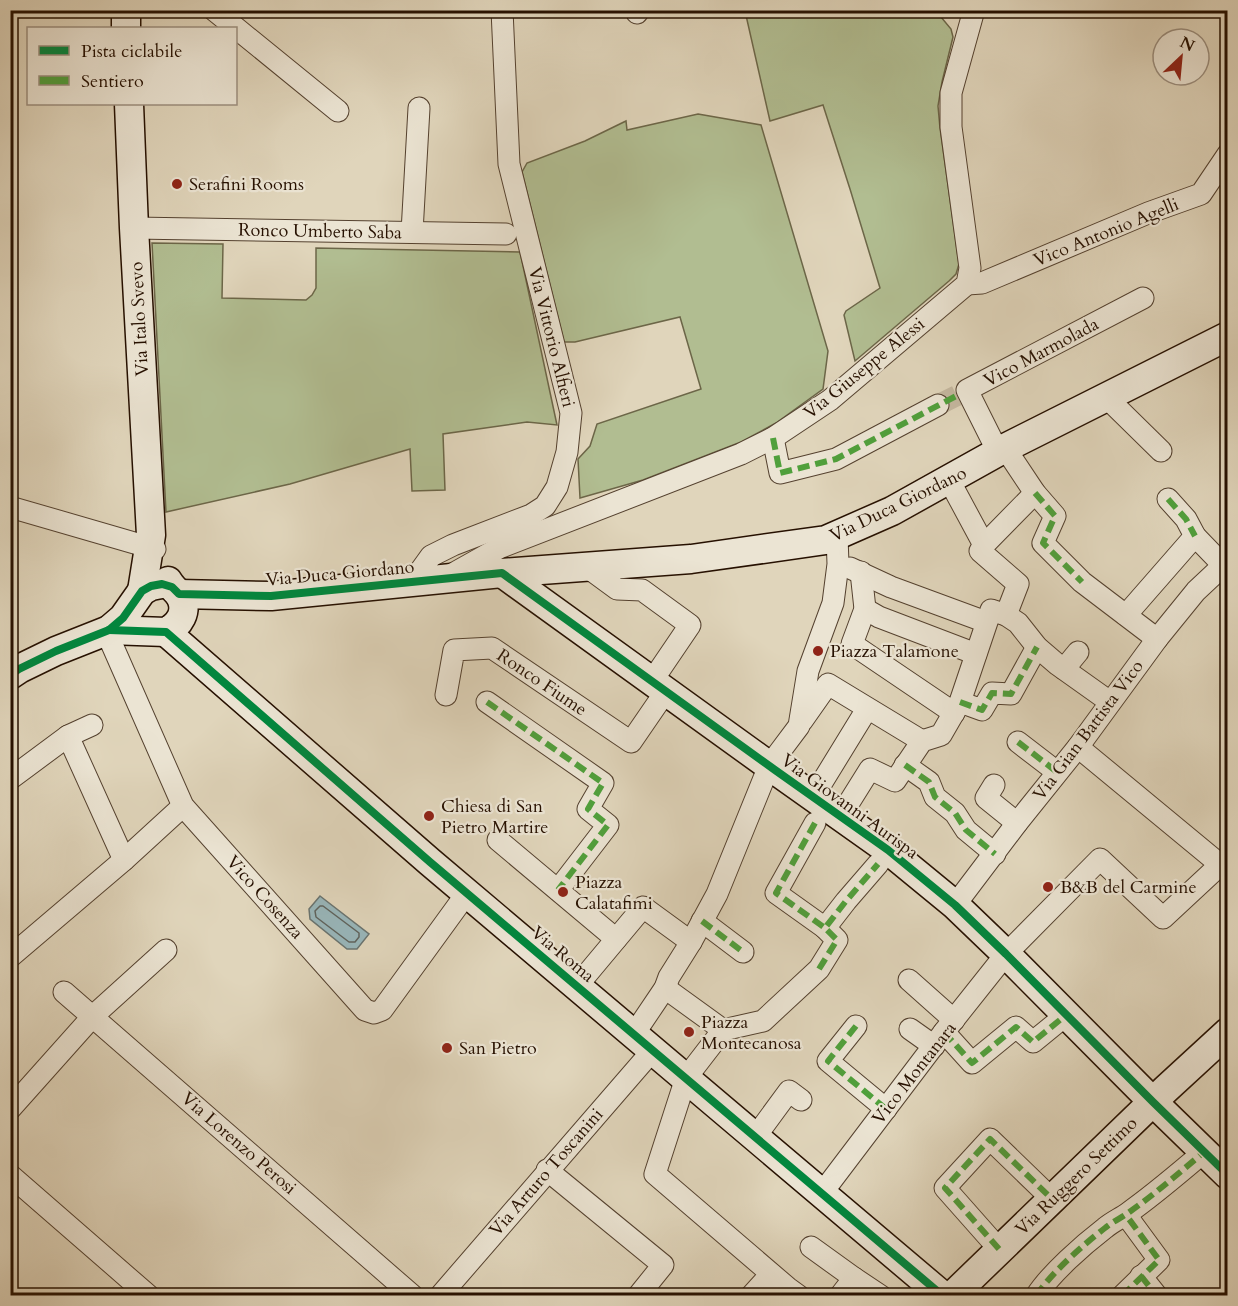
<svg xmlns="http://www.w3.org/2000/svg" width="1238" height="1306" viewBox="0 0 1238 1306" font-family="Cardo,serif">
	<rect width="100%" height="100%" fill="#e0d5bb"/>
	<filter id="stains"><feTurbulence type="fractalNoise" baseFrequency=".00333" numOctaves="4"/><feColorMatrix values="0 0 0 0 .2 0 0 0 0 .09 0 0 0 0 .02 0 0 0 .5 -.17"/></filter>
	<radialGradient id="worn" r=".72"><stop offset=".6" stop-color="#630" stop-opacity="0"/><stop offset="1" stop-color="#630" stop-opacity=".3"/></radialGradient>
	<g fill="#b1bd91" stroke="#6c6648" stroke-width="1.5">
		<polygon points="745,11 936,11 951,29 953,37 942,82 938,106 940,128 959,264 956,274 949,281 855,361 844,315 846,311 880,288 850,189 823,105 770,121"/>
		<polygon points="698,114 761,125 828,351 823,389 776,423 741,442 643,480 580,498 578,459 590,446 597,424 701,389 680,317 575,342 564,342 522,172 527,163 585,141 626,121 627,130"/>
		<polygon points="152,243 223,244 222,298 306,300 312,295 316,288 316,248 520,252 557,425 527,422 443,434 445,490 412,491 410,449 290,484 166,512"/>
	</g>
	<polygon fill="#98b6ba" stroke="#6a7470" stroke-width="1.5" points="320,896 369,934 357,949 347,949 310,919 309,909"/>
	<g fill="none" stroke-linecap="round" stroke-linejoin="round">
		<polygon stroke="#5f635d" stroke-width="1.5" points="320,906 323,906 359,933 359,937 355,942 349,942 316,917 315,911"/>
		<polyline stroke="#c4b79f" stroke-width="21" stroke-dasharray="21 10" stroke-linecap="butt" points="938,405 960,394"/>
		<g stroke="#54412f" stroke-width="23">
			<g id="street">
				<polyline points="214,10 338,111"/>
				<polyline points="637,13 639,10"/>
				<polyline points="134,228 506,234"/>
				<polyline points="412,232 419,108"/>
				<polyline points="967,284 982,283 1148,213 1201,194 1228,154"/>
				<polyline points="1106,397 1161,451"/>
				<polyline points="773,438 780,473 836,459 938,405"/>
				<polyline points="1005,448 1035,493 1055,516 1043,543 1082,582 1157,639"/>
				<polyline points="998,452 967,390 1143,298"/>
				<polyline points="949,480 984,545 980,551 1018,584 1006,615"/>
				<polyline points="1168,499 1186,519 1195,536"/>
				<polyline points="10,507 155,549"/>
				<polyline points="984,545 1035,493"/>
				<polyline points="587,567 617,589 642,590 690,625 652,681"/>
				<polyline points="850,568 891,587 986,622"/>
				<polyline points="861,572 865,609 852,644 954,713"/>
				<polyline points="449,576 499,548 741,454 773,438 830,400 967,284 970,268 951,127 951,93 974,10"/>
				<polyline points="413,581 431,556 453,545 531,515 545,506 557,487 567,452 571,413 509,164 502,10"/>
				<polyline points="865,609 879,617 976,654"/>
				<polyline points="1126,615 1195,536 1223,565"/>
				<polyline points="106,631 183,806 365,1010 374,1013 382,1010 467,893"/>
				<polyline points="1064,669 1078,652"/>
				<polyline points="446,695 454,650 492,648 631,742 666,691"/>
				<polyline points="487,702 603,783 588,809 608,825 558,890"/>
				<polyline points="960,702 982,710 992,693 1011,694 1037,647"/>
				<polyline points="802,721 828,684 922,741"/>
				<polyline points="68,736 92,725"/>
				<polyline points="1018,742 1057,772"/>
				<polyline points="1078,747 1228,871"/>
				<polyline points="905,765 929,782 935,797 955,813 966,830 995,854"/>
				<polyline points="10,779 68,736 124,860"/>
				<polyline points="994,785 986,798 1017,823"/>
				<polyline points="813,797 867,709"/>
				<polyline points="840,817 870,769 895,781 922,741 941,735 960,702 991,610 1006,615 1018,623 1037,647 1058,665 1110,702"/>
				<polyline points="815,823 776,893 825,928"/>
				<polyline points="498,840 616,939"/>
				<polyline points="955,905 1017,823 1078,747 1157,639 1196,591 1228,561"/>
				<polyline points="702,921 743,952"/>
				<polyline points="10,957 124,860 183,806"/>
				<polyline points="909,980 954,1020"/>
				<polyline points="577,986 643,907 691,942"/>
				<polyline points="665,988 723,1030 686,1078 655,1174 788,1288 799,1296"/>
				<polyline points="64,992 413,1296"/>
				<polyline points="856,1026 828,1061 886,1109"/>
				<polyline points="910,1029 934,1046"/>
				<polyline points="723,1030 763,1021 819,969 837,940 825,928 846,901 878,864"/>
				<polyline points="944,1032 972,1063 1016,1027 1033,1042 1066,1015"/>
				<polyline points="634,1034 665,988 669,977 691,942 717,894 769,766 799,726 808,671 833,603 838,564 837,536"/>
				<polyline points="10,1109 93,1016 166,950"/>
				<polyline points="756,1136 789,1091 801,1100"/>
				<polyline points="547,1170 663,1265 638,1296"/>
				<polyline points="10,1175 149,1296"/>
				<polyline points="822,1193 944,1032 1006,954 1100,859 1163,918 1220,865"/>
				<polyline points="811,1247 854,1278"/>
				<polyline points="999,1249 945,1188 990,1139 1052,1199"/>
				<polyline points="1141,1276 1157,1296"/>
				<polyline points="440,1296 653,1050"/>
				<polyline points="751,1296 771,1274"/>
				<polyline points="840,1296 854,1278 881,1296"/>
				<path d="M1036 1296C1051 1273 1083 1245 1105 1228 1112 1222 1121 1218 1128 1213 1155 1194 1179 1173 1204 1152"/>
				<polyline points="1122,1296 1159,1260 1126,1215"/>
			</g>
		</g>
		<g stroke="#261000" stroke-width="31">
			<g id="secondary">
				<polyline points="126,10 126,28"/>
				<polyline points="129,104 134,228 151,535 142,591"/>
				<polyline points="502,573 775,770 888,850 955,905 1006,954 1153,1102 1228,1175"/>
				<polyline points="179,594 271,596 502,573 691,559 826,540 892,511 1005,448 1228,336"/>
				<path d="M109 630 166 632C179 625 189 612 180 596 177 591 171 587 168 581"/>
				<polyline points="166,632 430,862 943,1296"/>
				<polyline points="10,675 19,669 56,651 109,630 123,618 142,591 151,586 161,584"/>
				<polyline points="952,1296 1166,1089 1228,1032"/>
			</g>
		</g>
		<use href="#street" stroke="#ebe4d3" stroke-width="21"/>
		<use href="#secondary" stroke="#ebe4d3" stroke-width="28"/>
		<g stroke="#50a03c" stroke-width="6" stroke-dasharray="12 6" stroke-linecap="butt">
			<polyline points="773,438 780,473 836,459 960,394"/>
			<polyline points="1035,493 1055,516 1043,543 1082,582"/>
			<polyline points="1168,499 1186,519 1195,536"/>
			<polyline points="487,702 603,783 588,809 608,825 558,890"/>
			<polyline points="960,702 982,710 992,693 1011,694 1037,647"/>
			<polyline points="1018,742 1057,772"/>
			<polyline points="905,765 929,782 935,797 955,813 966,830 995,854"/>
			<polyline points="815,823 776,893 825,928"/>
			<polyline points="702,921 743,952"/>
			<polyline points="819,969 837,940 825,928 846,901 878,864"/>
			<polyline points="856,1026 828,1061 886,1109"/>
			<polyline points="944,1032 972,1063 1016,1027 1033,1042 1066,1015"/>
			<polyline points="999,1249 945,1188 990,1139 1052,1199"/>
			<polyline points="1141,1276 1157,1296"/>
			<path d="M1036 1296C1051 1273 1083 1245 1105 1228 1112 1222 1121 1218 1128 1213 1155 1194 1179 1173 1204 1152"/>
			<polyline points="1122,1296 1159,1260 1126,1215"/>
		</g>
		<g stroke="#ebe4d3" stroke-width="11">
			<g id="cycleway">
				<polyline points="109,630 166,632 430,862 943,1296"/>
				<polyline points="10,675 19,669 56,651 109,630 123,618 142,591 151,586 162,584 172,587 179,594 271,596 502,573 775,770 888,850 955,905 1006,954 1153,1102 1228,1175"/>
			</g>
		</g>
		<use href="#cycleway" stroke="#00873e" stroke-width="8"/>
	</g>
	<g fill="#8f2418" stroke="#ebe4d3" stroke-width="2">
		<circle cx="177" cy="184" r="6"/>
		<circle cx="818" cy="651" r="6"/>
		<circle cx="429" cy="816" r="6"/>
		<circle cx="1048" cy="887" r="6"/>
		<circle cx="563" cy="892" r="6"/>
		<circle cx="689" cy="1032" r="6"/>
		<circle cx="447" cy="1048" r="6"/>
	</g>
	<g text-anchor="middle" stroke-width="4.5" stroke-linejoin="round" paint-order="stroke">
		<g font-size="18" fill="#261000" stroke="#ebe4d3" text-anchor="start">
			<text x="189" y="190">Serafini Rooms</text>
			<text x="830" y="657">Piazza Talamone</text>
			<text x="441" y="812">Chiesa di San<tspan x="441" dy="21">Pietro Martire</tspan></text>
			<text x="575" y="888">Piazza<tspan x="575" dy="21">Calatafimi</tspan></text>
			<text x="1060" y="893">B&amp;B del Carmine</text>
			<text x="701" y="1028">Piazza<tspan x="701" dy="21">Montecanosa</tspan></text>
			<text x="459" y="1054">San Pietro</text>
		</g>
		<g font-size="18" fill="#261000" stroke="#ebe4d3">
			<text transform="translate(320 231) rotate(1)" y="6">Ronco Umberto Saba</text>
			<text transform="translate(1106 232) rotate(-22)" y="6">Vico Antonio Agelli</text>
			<text transform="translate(139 319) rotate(-93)" y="6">Via Italo Svevo</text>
			<text transform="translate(552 337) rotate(76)" y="6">Via Vittorio Alfieri</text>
			<text transform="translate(1041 352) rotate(-28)" y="6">Vico Marmolada</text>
			<text transform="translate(864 368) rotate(-39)" y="6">Via Giuseppe Alessi</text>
			<text transform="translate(898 504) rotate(-26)" y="6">Via Duca Giordano</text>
			<text transform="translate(340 573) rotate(-5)" y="6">Via Duca Giordano</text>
			<text transform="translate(542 682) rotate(34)" y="6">Ronco Fiume</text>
			<text transform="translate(1088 730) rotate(-53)" y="6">Via Gian Battista Vico</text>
			<text transform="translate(850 806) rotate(36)" y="6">Via Giovanni Aurispa</text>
			<text transform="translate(265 897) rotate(48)" y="6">Vico Cosenza</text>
			<text transform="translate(563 954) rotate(40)" y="6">Via Roma</text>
			<text transform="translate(914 1073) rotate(-52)" y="6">Vico Montanara</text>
			<text transform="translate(239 1143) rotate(41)" y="6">Via Lorenzo Perosi</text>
			<text transform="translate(546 1172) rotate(-49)" y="6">Via Arturo Toscanini</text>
			<text transform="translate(1076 1176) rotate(-44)" y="6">Via Ruggero Settimo</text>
		</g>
	</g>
	<rect width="1238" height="1306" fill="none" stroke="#e0d5bb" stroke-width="36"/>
	<rect x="12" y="12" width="1214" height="1282" fill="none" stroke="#261000" stroke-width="3"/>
	<rect x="18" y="18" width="1202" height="1270" fill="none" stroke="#261000" stroke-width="1.5"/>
	<rect x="27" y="27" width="210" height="78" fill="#ebe4d3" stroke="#9c8f7f" stroke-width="1.5"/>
	<rect x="39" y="46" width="30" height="9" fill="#00873e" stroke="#9c8f7f" stroke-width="1.5"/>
	<text x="81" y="57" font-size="18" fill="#261000">Pista ciclabile</text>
	<rect x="39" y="76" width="30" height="9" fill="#50a03c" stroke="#9c8f7f" stroke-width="1.5"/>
	<text x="81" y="87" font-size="18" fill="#261000">Sentiero</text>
	<g transform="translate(1181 57) rotate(26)"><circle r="28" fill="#ebe4d3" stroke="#9c8f7f" stroke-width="1.5"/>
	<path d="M0-4.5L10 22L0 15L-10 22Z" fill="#8f2418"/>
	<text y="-9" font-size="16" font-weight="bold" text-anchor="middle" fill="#261000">N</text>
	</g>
	<rect width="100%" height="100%" filter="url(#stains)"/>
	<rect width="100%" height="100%" fill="url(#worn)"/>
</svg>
